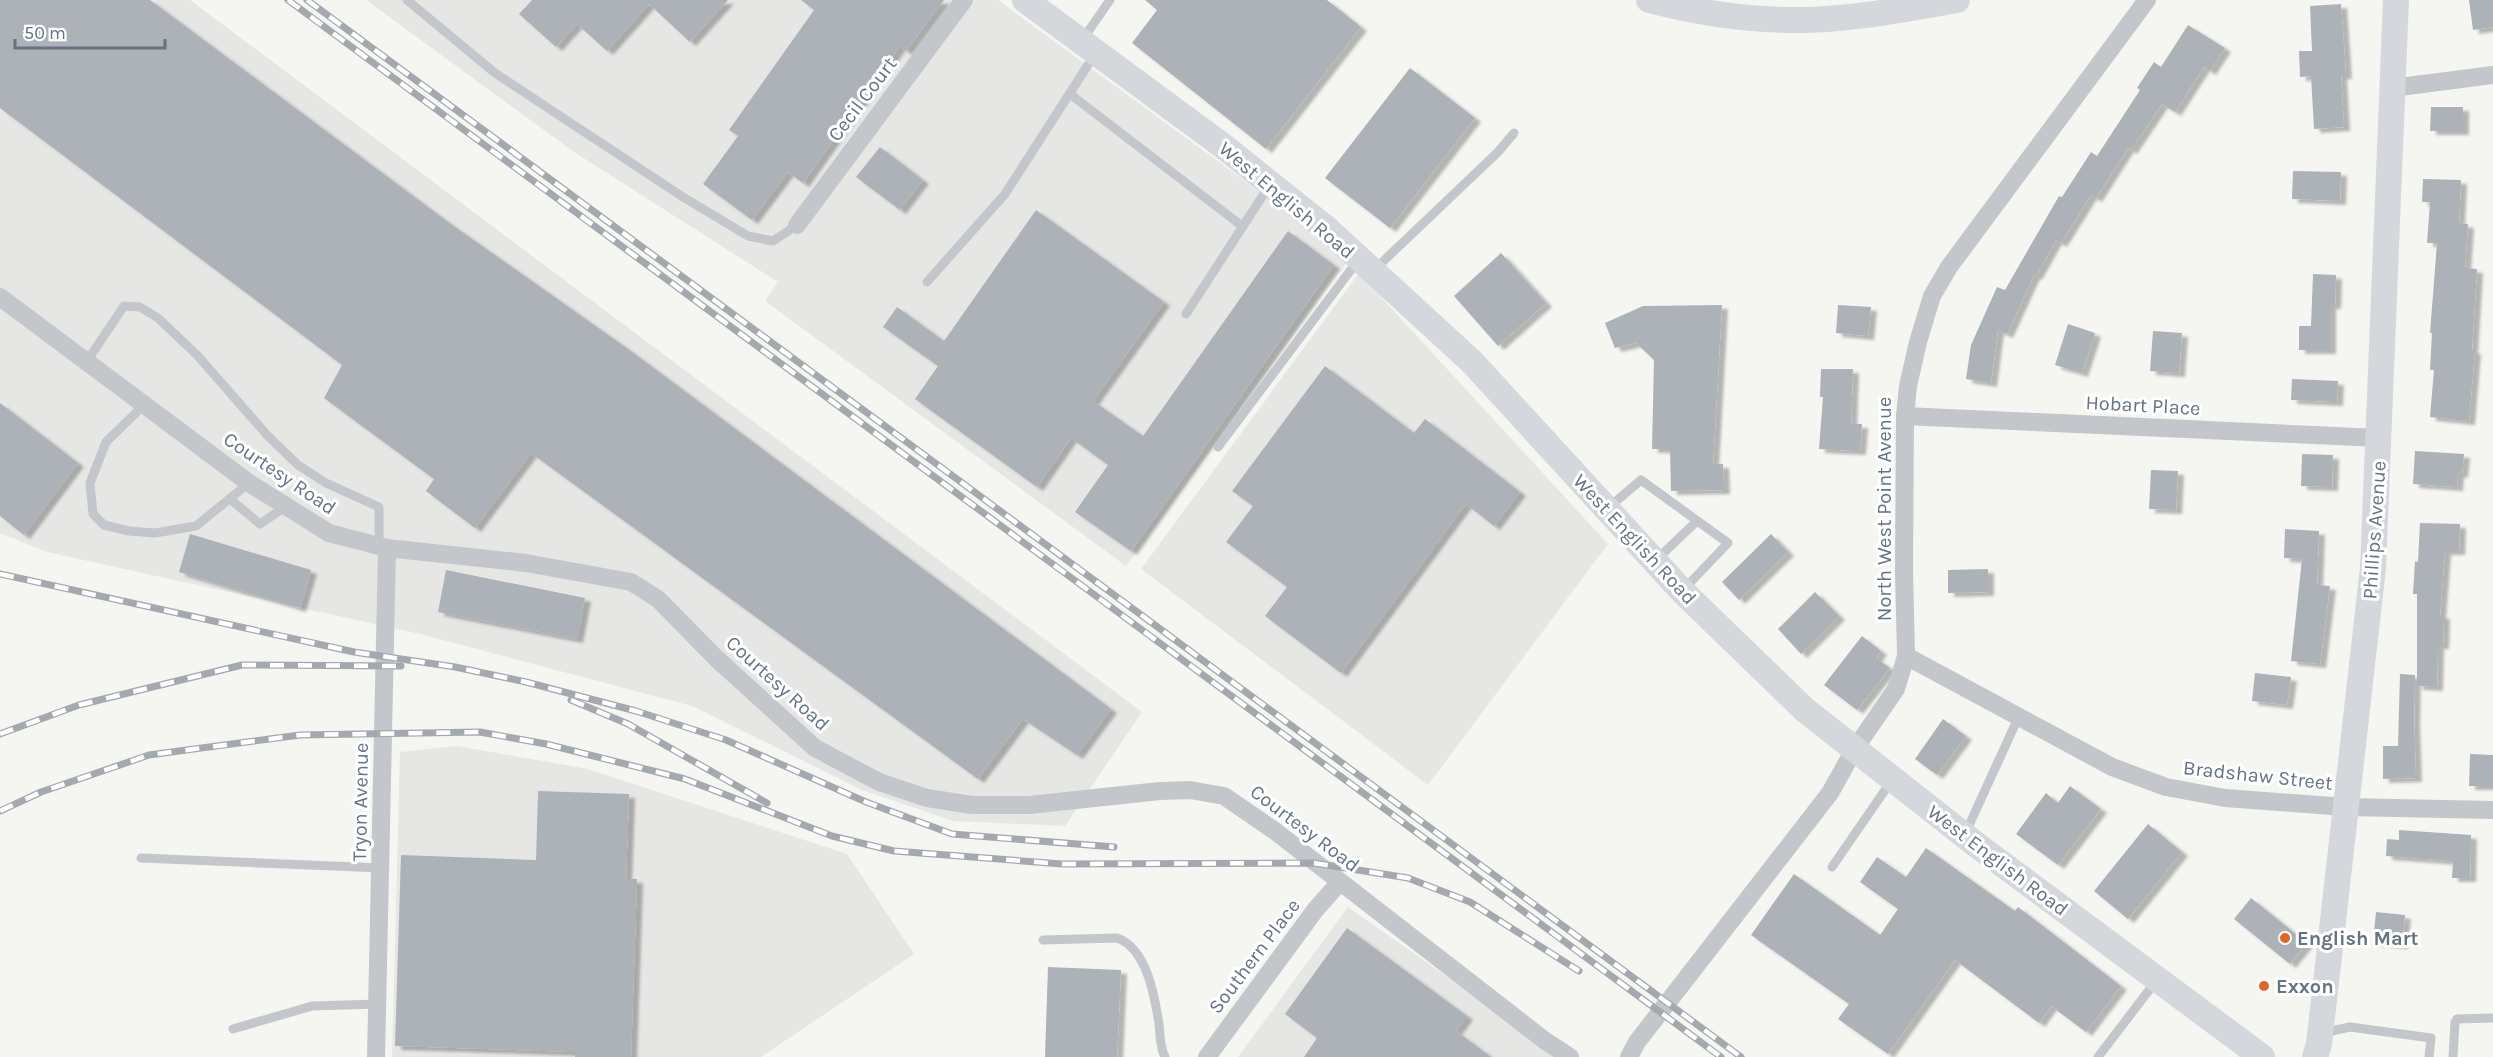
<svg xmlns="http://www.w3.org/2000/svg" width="2493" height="1057" viewBox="0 0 2493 1057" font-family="Karla,sans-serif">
	<defs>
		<filter id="shadow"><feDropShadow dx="6" dy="4" stdDeviation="1.5" flood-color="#0004"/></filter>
	</defs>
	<rect width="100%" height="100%" fill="#f5f6f2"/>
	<g fill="#e6e7e5">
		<polygon points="0,0 190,0 1142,712 1065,826 953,821 862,790 692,706 420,634 47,552 0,533"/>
		<polygon points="366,0 998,0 1350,258 1126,566 765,301 778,282 574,152"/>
		<polygon points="1359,273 1608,544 1428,785 1141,569"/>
		<polygon points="457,746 588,769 847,854 914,954 761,1057 392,1057 400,752"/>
		<polygon points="1348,907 1561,1057 1238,1057"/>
	</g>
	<g fill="#acb2b8" filter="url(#shadow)">
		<polygon points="0,0 150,0 448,222 628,349 1111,709 1077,755 1023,719 978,779 531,453 475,528 426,491 434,479 324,398 342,365 0,108"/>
		<polygon points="532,0 728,0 690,42 649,4 607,51 577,24 556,47 519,14"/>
		<polygon points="801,0 944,0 906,51 900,46 803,183 788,172 752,220 703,184 738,136 729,130 814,10"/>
		<polygon points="1145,0 1327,0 1361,27 1266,149 1132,43 1157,10"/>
		<polygon points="2469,0 2493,0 2493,27 2473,30"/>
		<polygon points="2341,4 2346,75 2341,75 2344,127 2314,129 2311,76 2300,77 2299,51 2312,51 2310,6"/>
		<polygon points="2188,25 2225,48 2210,71 2204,67 2175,112 2162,104 2131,150 2128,148 2096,198 2091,195 2061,243 2056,240 2036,276 2034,275 2007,334 1998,330 1991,383 1966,379 1971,345 1997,287 2005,290 2059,196 2062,197 2091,152 2097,156 2140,90 2137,88 2154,62 2161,67"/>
		<polygon points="1410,68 1475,118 1390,228 1325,178"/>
		<polygon points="2431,107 2463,107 2463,131 2430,131"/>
		<polygon points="880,147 923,180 900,210 856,177"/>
		<polygon points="2293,171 2341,172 2340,201 2292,199"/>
		<polygon points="2423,179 2461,180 2459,223 2468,224 2465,268 2477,269 2472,350 2475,350 2469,421 2430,417 2434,370 2430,370 2432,333 2430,333 2437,243 2427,243 2430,202 2422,202"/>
		<polygon points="1036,210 1164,302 1093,401 1143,436 1288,231 1334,265 1131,551 1075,512 1108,465 1071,438 1037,487 915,399 938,366 883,327 897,307 944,341"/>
		<polygon points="1501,253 1546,303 1498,346 1454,296"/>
		<polygon points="2313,274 2336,275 2335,305 2330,305 2330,350 2299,350 2299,326 2311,326"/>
		<polygon points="1722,305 1713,464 1723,464 1724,490 1671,491 1670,449 1652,449 1654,360 1636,343 1615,348 1605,323 1643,306"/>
		<polygon points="1838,305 1871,307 1868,336 1836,333"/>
		<polygon points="2068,324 2095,333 2082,373 2055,365"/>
		<polygon points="2153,331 2182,333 2179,373 2150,371"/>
		<polygon points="1325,366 1414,433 1425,419 1520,492 1494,526 1466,504 1341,673 1265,616 1287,587 1226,542 1253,506 1232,491"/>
		<polygon points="1821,369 1853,369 1851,424 1862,424 1860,451 1819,449 1823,397 1820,397"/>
		<polygon points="2292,379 2338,381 2337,402 2291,400"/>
		<polygon points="0,403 78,463 24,535 0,516"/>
		<polygon points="2415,451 2464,454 2462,474 2458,473 2457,487 2413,484"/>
		<polygon points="2302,454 2333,455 2332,487 2301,486"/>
		<polygon points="2151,470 2178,471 2176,510 2149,509"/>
		<polygon points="2420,523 2460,524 2459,551 2445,551 2440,615 2444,615 2443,645 2438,645 2437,687 2417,686 2417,594 2413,594 2415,561 2418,562"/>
		<polygon points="2285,529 2319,531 2317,585 2330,586 2320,664 2291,661 2302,559 2284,558"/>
		<polygon points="190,534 311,570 300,608 179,572"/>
		<polygon points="1771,534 1788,552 1739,600 1722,582"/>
		<polygon points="1988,569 1988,592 1948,593 1948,570"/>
		<polygon points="446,570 585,598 577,639 438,612"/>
		<polygon points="1815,592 1839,616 1801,654 1778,629"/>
		<polygon points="1862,636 1881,651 1876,658 1890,668 1857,710 1824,685"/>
		<polygon points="2255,673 2291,677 2287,705 2252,701"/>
		<polygon points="2400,674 2415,675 2414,720 2416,778 2383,779 2383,746 2398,746"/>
		<polygon points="1943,719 1966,736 1937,775 1915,759"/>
		<polygon points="2470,754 2493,755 2493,786 2469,786"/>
		<polygon points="2070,786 2101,809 2058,865 2016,834 2046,793 2058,803"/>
		<polygon points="538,791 629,794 626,879 637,879 631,1057 575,1057 575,1052 395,1046 401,855 536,860"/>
		<polygon points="2148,824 2182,852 2128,919 2094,891"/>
		<polygon points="2399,830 2471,835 2470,878 2452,878 2453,861 2386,856 2387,839 2399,840"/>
		<polygon points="1926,848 2015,911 2018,907 2121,986 2086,1032 2051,1006 2039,1023 1955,960 1888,1054 1838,1019 1849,1004 1751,935 1794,874 1880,935 1898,909 1860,882 1877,857 1906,877"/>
		<polygon points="2251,898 2307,943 2290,964 2234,919"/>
		<polygon points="2376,912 2405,915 2402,945 2373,942"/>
		<polygon points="1347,928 1467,1016 1456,1031 1491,1057 1304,1057 1317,1038 1285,1014"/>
		<polygon points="1048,967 1121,970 1117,1057 1045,1057"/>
	</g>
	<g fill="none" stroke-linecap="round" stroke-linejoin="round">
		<g stroke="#c3c6ca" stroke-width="9">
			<polyline points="407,0 495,73 683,197 748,236 773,241 797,225"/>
			<polyline points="1083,39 1110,0"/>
			<polyline points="1070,94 1242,226"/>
			<polyline points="1374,270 1498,152 1514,133"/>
			<polyline points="927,282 1005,194 1095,54"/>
			<polyline points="1186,314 1269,186"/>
			<polyline points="87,361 124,306 140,307 158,318 197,355 268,436 298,465 326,483 379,507 379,546"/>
			<polyline points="145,404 106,442 90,483 93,514 104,525 129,531 155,533 196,526 249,483"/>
			<polyline points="1218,447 1359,259"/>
			<polyline points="230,499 260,524 286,506"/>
			<polyline points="1608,508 1641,480 1728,543 1684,589"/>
			<polyline points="1655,561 1697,521"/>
			<polyline points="1965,834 2019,716"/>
			<polyline points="141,858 381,868"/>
			<polyline points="1832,867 1892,780"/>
			<path d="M1043 940 1117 938C1147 948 1155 998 1159 1024 1160 1035 1160 1048 1165 1057"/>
			<polyline points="233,1029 312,1006 378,1004"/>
			<polyline points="2322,1033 2350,1027 2431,1038 2429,1057"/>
			<polyline points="2098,1057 2156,981"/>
			<polyline points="2453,1057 2455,1022 2457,1019 2493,1018"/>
		</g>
		<g stroke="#c3c6ca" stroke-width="18">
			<polyline points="2392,88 2493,75"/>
			<polyline points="797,225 964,0"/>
			<polyline points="0,297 249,483 329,533 387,548 526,563 631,582 658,599 717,659 815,748 879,782 927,798 972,805 1029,805 1160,791 1190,790 1224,796 1275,831 1544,1040 1570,1057"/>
			<polyline points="1905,416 2380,438"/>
			<polyline points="1906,656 2112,767 2166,787 2225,798 2345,807 2493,810"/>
			<polyline points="376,1057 387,548"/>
			<polyline points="1207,1057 1316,909 1339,883"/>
			<polyline points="1629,1057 1637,1042 1830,793 1854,750 1896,689 1906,656 1904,570 1905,416 1908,386 1918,342 1932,296 1949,267 2147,0"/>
		</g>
		<g stroke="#d4d8dc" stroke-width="26">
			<polyline points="1025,0 1223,146 1327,229 1472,362 1682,591 1805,710 1974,843 2262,1057"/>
			<path d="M1649 0C1699 13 1751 21 1803 20 1855 19 1906 9 1957 0"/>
			<polyline points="2315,1057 2319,1044 2373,568 2396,0"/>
		</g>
		<g stroke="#a4a9af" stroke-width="7">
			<g id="rail">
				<polyline points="288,0 1721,1057"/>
				<polyline points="307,0 1741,1057"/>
				<polyline points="0,574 354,652 455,667 526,682 636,711 726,740 866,802 952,834 1114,847"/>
				<polyline points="571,700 628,724 767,803"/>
				<polyline points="0,734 79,705 242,665 401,666"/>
				<polyline points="0,811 41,792 149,755 300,735 480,732 546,744 685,779 832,836 894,851 1062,864 1314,863 1408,878 1470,902 1579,971"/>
			</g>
		</g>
		<use href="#rail" stroke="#fff" stroke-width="4.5" stroke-dasharray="14" stroke-linecap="butt"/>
	</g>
	<g fill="#e16426" stroke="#fff" stroke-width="2">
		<circle cx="2285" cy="938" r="6"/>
		<circle cx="2264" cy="986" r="6"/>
	</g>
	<g text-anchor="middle" stroke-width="6" stroke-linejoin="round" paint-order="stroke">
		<g font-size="20" fill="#657383" stroke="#fff">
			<text transform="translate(862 99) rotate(-53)" y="7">Cecil Court</text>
			<text transform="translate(1287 200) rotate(40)" y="7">West English Road</text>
			<text transform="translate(2143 405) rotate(3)" y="7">Hobart Place</text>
			<text transform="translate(280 473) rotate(34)" y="7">Courtesy Road</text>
			<text transform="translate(1884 509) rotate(-90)" y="7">North West Point Avenue</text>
			<text transform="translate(2374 530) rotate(-86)" y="7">Phillips Avenue</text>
			<text transform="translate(1635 539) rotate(47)" y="7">West English Road</text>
			<text transform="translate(778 683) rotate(42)" y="7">Courtesy Road</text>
			<text transform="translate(2258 775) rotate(6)" y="7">Bradshaw Street</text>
			<text transform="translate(360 802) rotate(-89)" y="7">Tryon Avenue</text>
			<text transform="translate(1305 828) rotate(37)" y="7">Courtesy Road</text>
			<text transform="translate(1998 860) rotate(37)" y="7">West English Road</text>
			<text transform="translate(1254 956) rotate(-53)" y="7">Southern Place</text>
		</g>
		<g font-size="20" font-weight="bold" fill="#657383" stroke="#fff" text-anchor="start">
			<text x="2297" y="945">English Mart</text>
			<text x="2276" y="993">Exxon</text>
		</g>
	</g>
	<path d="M15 39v9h150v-9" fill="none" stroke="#657383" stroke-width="3"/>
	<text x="24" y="39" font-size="18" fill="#657383" stroke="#ffffff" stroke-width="4.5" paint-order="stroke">50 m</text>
</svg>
